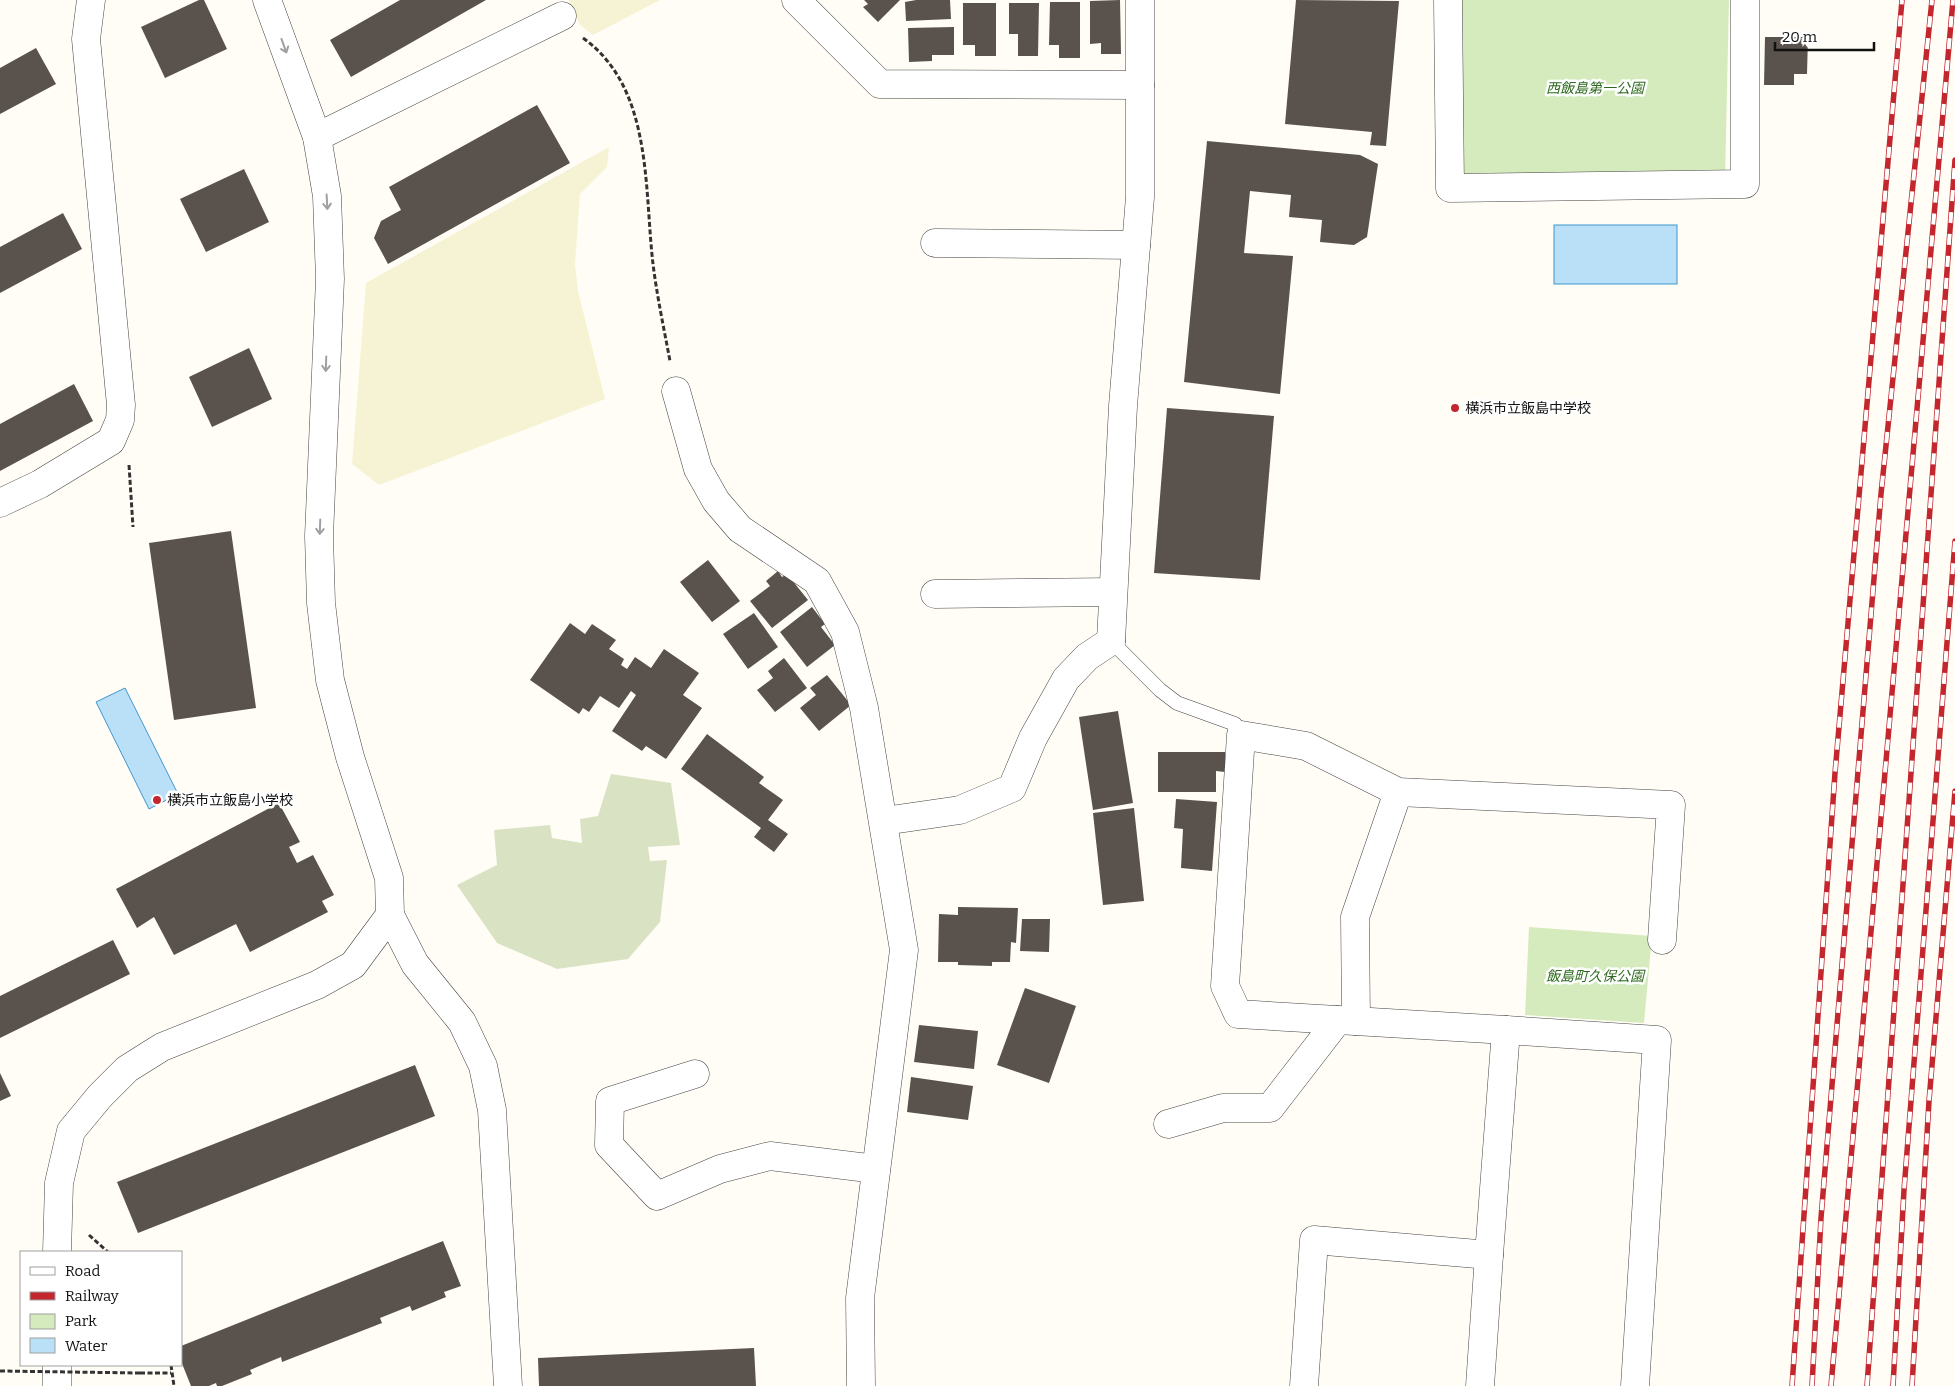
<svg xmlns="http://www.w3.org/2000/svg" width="1955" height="1386" viewBox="0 0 1955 1386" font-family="Bitter,'Noto Sans JP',serif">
	<rect width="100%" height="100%" fill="#fffdf5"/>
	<g fill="#f6f3d4">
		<polygon points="568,0 660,0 593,35 580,25"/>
		<polygon points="609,147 607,167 580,194 575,264 578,291 605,399 379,485 352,464 366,283"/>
	</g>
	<g fill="#d5ebbd">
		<polygon points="1461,0 1729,0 1725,177 1463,176"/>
		<polygon points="1529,927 1652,936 1644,1023 1525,1015"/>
	</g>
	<polygon fill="#d9e3c4" points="611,774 671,783 680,845 648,847 650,861 667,860 660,922 628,959 557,969 497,943 457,885 497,865 494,830 550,825 552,838 582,843 580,819 598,816"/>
	<g fill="#b9e0f7" stroke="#3f96cf">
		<rect x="1554" y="225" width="123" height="59"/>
		<polygon points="125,688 178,794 149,809 96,702"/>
	</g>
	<g fill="#5a524d">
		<polygon points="199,0 204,0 227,49 165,78 141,27"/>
		<polygon points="400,0 486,0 351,77 330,40"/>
		<polygon points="864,0 900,0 878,22 863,7 868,4"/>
		<polygon points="916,0 950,0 951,19 906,21 905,2"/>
		<polygon points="1120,0 1121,54 1101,54 1101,43 1090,44 1090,1"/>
		<polygon points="1296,0 1399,1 1386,146 1370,145 1372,132 1285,124"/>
		<polygon points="1050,2 1080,2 1080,58 1059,58 1059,45 1049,45"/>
		<polygon points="963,3 996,3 996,56 975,56 975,45 963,45"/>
		<polygon points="1009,3 1039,3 1038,56 1018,56 1018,34 1009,34"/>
		<polygon points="954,27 954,55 932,55 932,61 909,62 908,28"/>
		<polygon points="1765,37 1808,37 1807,74 1794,74 1794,85 1764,85"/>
		<polygon points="36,48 56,84 0,114 0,68"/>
		<polygon points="537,105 570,163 388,264 374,238 381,221 401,210 389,187"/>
		<polygon points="1207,141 1360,155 1378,164 1367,237 1354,245 1320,242 1322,220 1289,217 1291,195 1250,191 1244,253 1293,256 1280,394 1184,382"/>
		<polygon points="244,169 269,222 206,252 180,199"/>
		<polygon points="63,213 82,249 0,293 0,247"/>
		<polygon points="249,348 272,399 212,427 189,377"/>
		<polygon points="74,384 93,421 0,471 0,424"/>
		<polygon points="1167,408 1274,416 1260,580 1154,573"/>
		<polygon points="231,531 256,708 174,720 149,543"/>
		<polygon points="708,560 740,601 712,622 680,582"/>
		<polygon points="778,571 782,577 787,574 808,600 772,628 750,601 770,586 766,581"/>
		<polygon points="812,607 825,624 821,627 835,645 807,667 780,632"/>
		<polygon points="754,613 778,647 748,669 723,634"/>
		<polygon points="570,623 585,634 592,624 616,640 609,649 624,659 621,665 627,669 635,657 651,668 664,649 699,673 683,695 702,708 666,759 646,746 642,751 612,731 636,695 631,691 619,708 600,696 589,712 583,708 579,714 530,680"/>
		<polygon points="784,658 807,688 775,712 757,690 773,678 768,671"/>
		<polygon points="827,675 851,705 819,731 800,708 816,695 810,688"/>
		<polygon points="1118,711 1133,803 1093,810 1079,717"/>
		<polygon points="707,734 764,777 759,783 783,800 768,820 788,834 774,852 754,837 761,828 681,769"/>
		<polygon points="1158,752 1225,752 1225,772 1216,771 1216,792 1158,792"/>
		<polygon points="1176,799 1217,802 1212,871 1181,868 1183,829 1174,828"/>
		<polygon points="279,803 300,842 289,847 297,863 313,855 334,895 322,901 328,912 250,952 236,924 174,955 154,917 137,928 116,889"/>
		<polygon points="1134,808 1144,901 1103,905 1093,813"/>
		<polygon points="958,907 1018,908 1016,943 1011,942 1010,962 992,962 992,966 958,965 958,962 938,962 939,914 958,915"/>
		<polygon points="1022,919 1050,919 1049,952 1020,951"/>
		<polygon points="113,940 130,974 0,1038 0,996"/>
		<polygon points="1025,988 1076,1006 1049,1083 997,1065"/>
		<polygon points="919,1025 978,1031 974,1069 914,1062"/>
		<polygon points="415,1065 435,1116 138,1233 117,1182"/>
		<polygon points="0,1073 11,1096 0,1101"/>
		<polygon points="911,1077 973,1086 968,1120 907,1112"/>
		<polygon points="443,1241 461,1286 444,1292 446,1297 412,1311 410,1306 380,1318 382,1323 282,1362 281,1357 250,1370 252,1374 222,1386 217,1386 216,1383 209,1386 191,1386 181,1361 181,1346"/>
		<polygon points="754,1348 756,1386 539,1386 538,1358"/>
	</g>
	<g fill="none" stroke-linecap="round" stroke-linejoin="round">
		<g stroke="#444" stroke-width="15">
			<polyline id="service" points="1111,641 1160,690 1177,703 1235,724 1241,735"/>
		</g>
		<g stroke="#444" stroke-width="29">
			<g id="minor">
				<polyline points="796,0 880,84 1140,85"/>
				<polyline points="1448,0 1450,188 1745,184 1745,0"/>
				<polyline points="317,137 562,16"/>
				<polyline points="935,243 1136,245"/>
				<polyline points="676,391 698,469 716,501 740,529 817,581 845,632 864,708 904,950 860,1298 861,1386"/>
				<polyline points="0,503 40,484 111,441 120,420 121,405 86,39 91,0"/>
				<polyline points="935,594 1113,592"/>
				<polyline points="884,821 960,810 1012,788 1033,738 1066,679 1087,657 1111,641"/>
				<polyline points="390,915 415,964 462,1022 483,1066 492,1110 508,1386"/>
				<polyline points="1356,1021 1355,917 1398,792"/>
				<polyline points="1506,1030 1238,1014 1225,986 1241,735 1306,746 1398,792 1671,805 1662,940"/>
				<polyline points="695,1074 610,1101 609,1145 657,1196 720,1169 770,1156 876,1169"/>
				<polyline points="1168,1124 1223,1108 1270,1108 1338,1020"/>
				<polyline points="1304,1386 1314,1240 1489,1255 1506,1030 1657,1040 1635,1386"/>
				<polyline points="1480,1386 1489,1255"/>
			</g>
		</g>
		<g stroke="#444" stroke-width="29">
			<g id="tertiary">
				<polyline points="1111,641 1123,406 1140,197 1140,0"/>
				<polyline points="57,1252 59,1183 71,1131 100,1096 127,1069 162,1047 317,985 353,965 390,915 389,878 350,757 330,680 321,603 319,536 330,279 327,196 317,137 267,0"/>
				<polyline points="57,1365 57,1386"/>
			</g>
		</g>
		<g stroke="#333" stroke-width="3" stroke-dasharray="5 2.5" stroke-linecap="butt">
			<path d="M583 38C653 88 644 188 653 264 657 296 664 329 670 361"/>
			<polyline points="129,465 133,527"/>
			<polyline points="89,1235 108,1252"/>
			<polyline points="171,1365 174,1386"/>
			<polyline points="140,1373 171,1373"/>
		</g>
		<use href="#service" stroke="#fff" stroke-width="14"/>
		<use href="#minor" stroke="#fff" stroke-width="28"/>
		<use href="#tertiary" stroke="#fff" stroke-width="28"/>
		<g stroke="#c4262e" stroke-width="5.5">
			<g id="rail">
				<polyline points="1792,1386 1835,773 1902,0"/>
				<polyline points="1812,1386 1821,1218 1881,494 1932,0"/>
				<polyline points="1831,1386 1953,0"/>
				<polyline points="1867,1386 1955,160"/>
				<polyline points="1893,1386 1904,1190 1955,541"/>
				<polyline points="1912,1386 1929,1101 1955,791"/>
			</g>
		</g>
		<use href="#rail" stroke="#fff" stroke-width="4" stroke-dasharray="11" stroke-linecap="butt"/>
		<polyline stroke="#333" stroke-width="3" stroke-dasharray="5 2.5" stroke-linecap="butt" points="0,1371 140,1373"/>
	</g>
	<defs><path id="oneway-shaft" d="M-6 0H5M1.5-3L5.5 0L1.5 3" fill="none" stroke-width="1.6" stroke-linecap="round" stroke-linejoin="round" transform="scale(1.25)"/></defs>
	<g stroke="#a0a0a0">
		<use href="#oneway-shaft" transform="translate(284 46) rotate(70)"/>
		<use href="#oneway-shaft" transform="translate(327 202) rotate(87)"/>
		<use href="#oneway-shaft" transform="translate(326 364) rotate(92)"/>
		<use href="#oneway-shaft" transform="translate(320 527) rotate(92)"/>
	</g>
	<g fill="#c4262e" stroke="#fff" stroke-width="2">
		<circle cx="1455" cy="408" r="5"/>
		<circle cx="157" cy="800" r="5"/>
	</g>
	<g text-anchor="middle" stroke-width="5" stroke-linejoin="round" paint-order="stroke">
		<g font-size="14" font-style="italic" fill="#2f6b1f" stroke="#fff">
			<text x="1595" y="93">西飯島第一公園</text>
			<text x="1595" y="981">飯島町久保公園</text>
		</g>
		<g font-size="14" fill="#111" stroke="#fff" text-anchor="start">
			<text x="1465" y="413">横浜市立飯島中学校</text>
			<text x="167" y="805">横浜市立飯島小学校</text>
		</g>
	</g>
	<rect x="20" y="1251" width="162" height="115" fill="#ffffff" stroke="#a0a0a0"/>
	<rect x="30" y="1267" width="25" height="8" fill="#ffffff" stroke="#a0a0a0"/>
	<text x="65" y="1276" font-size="15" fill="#111111">Road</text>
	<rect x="30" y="1292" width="25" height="8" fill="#c4262e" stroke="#a0a0a0"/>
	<text x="65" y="1301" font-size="15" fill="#111111">Railway</text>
	<rect x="30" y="1314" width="25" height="15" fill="#d5ebbd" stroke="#a0a0a0"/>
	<text x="65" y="1326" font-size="15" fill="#111111">Park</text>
	<rect x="30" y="1338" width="25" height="15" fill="#b9e0f7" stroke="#a0a0a0"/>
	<text x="65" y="1351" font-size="15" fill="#111111">Water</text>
	<path d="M1775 42v8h99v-8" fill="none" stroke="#111111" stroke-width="2.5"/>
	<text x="1782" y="42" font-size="15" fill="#111111" stroke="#ffffff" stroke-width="4" paint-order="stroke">20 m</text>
</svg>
